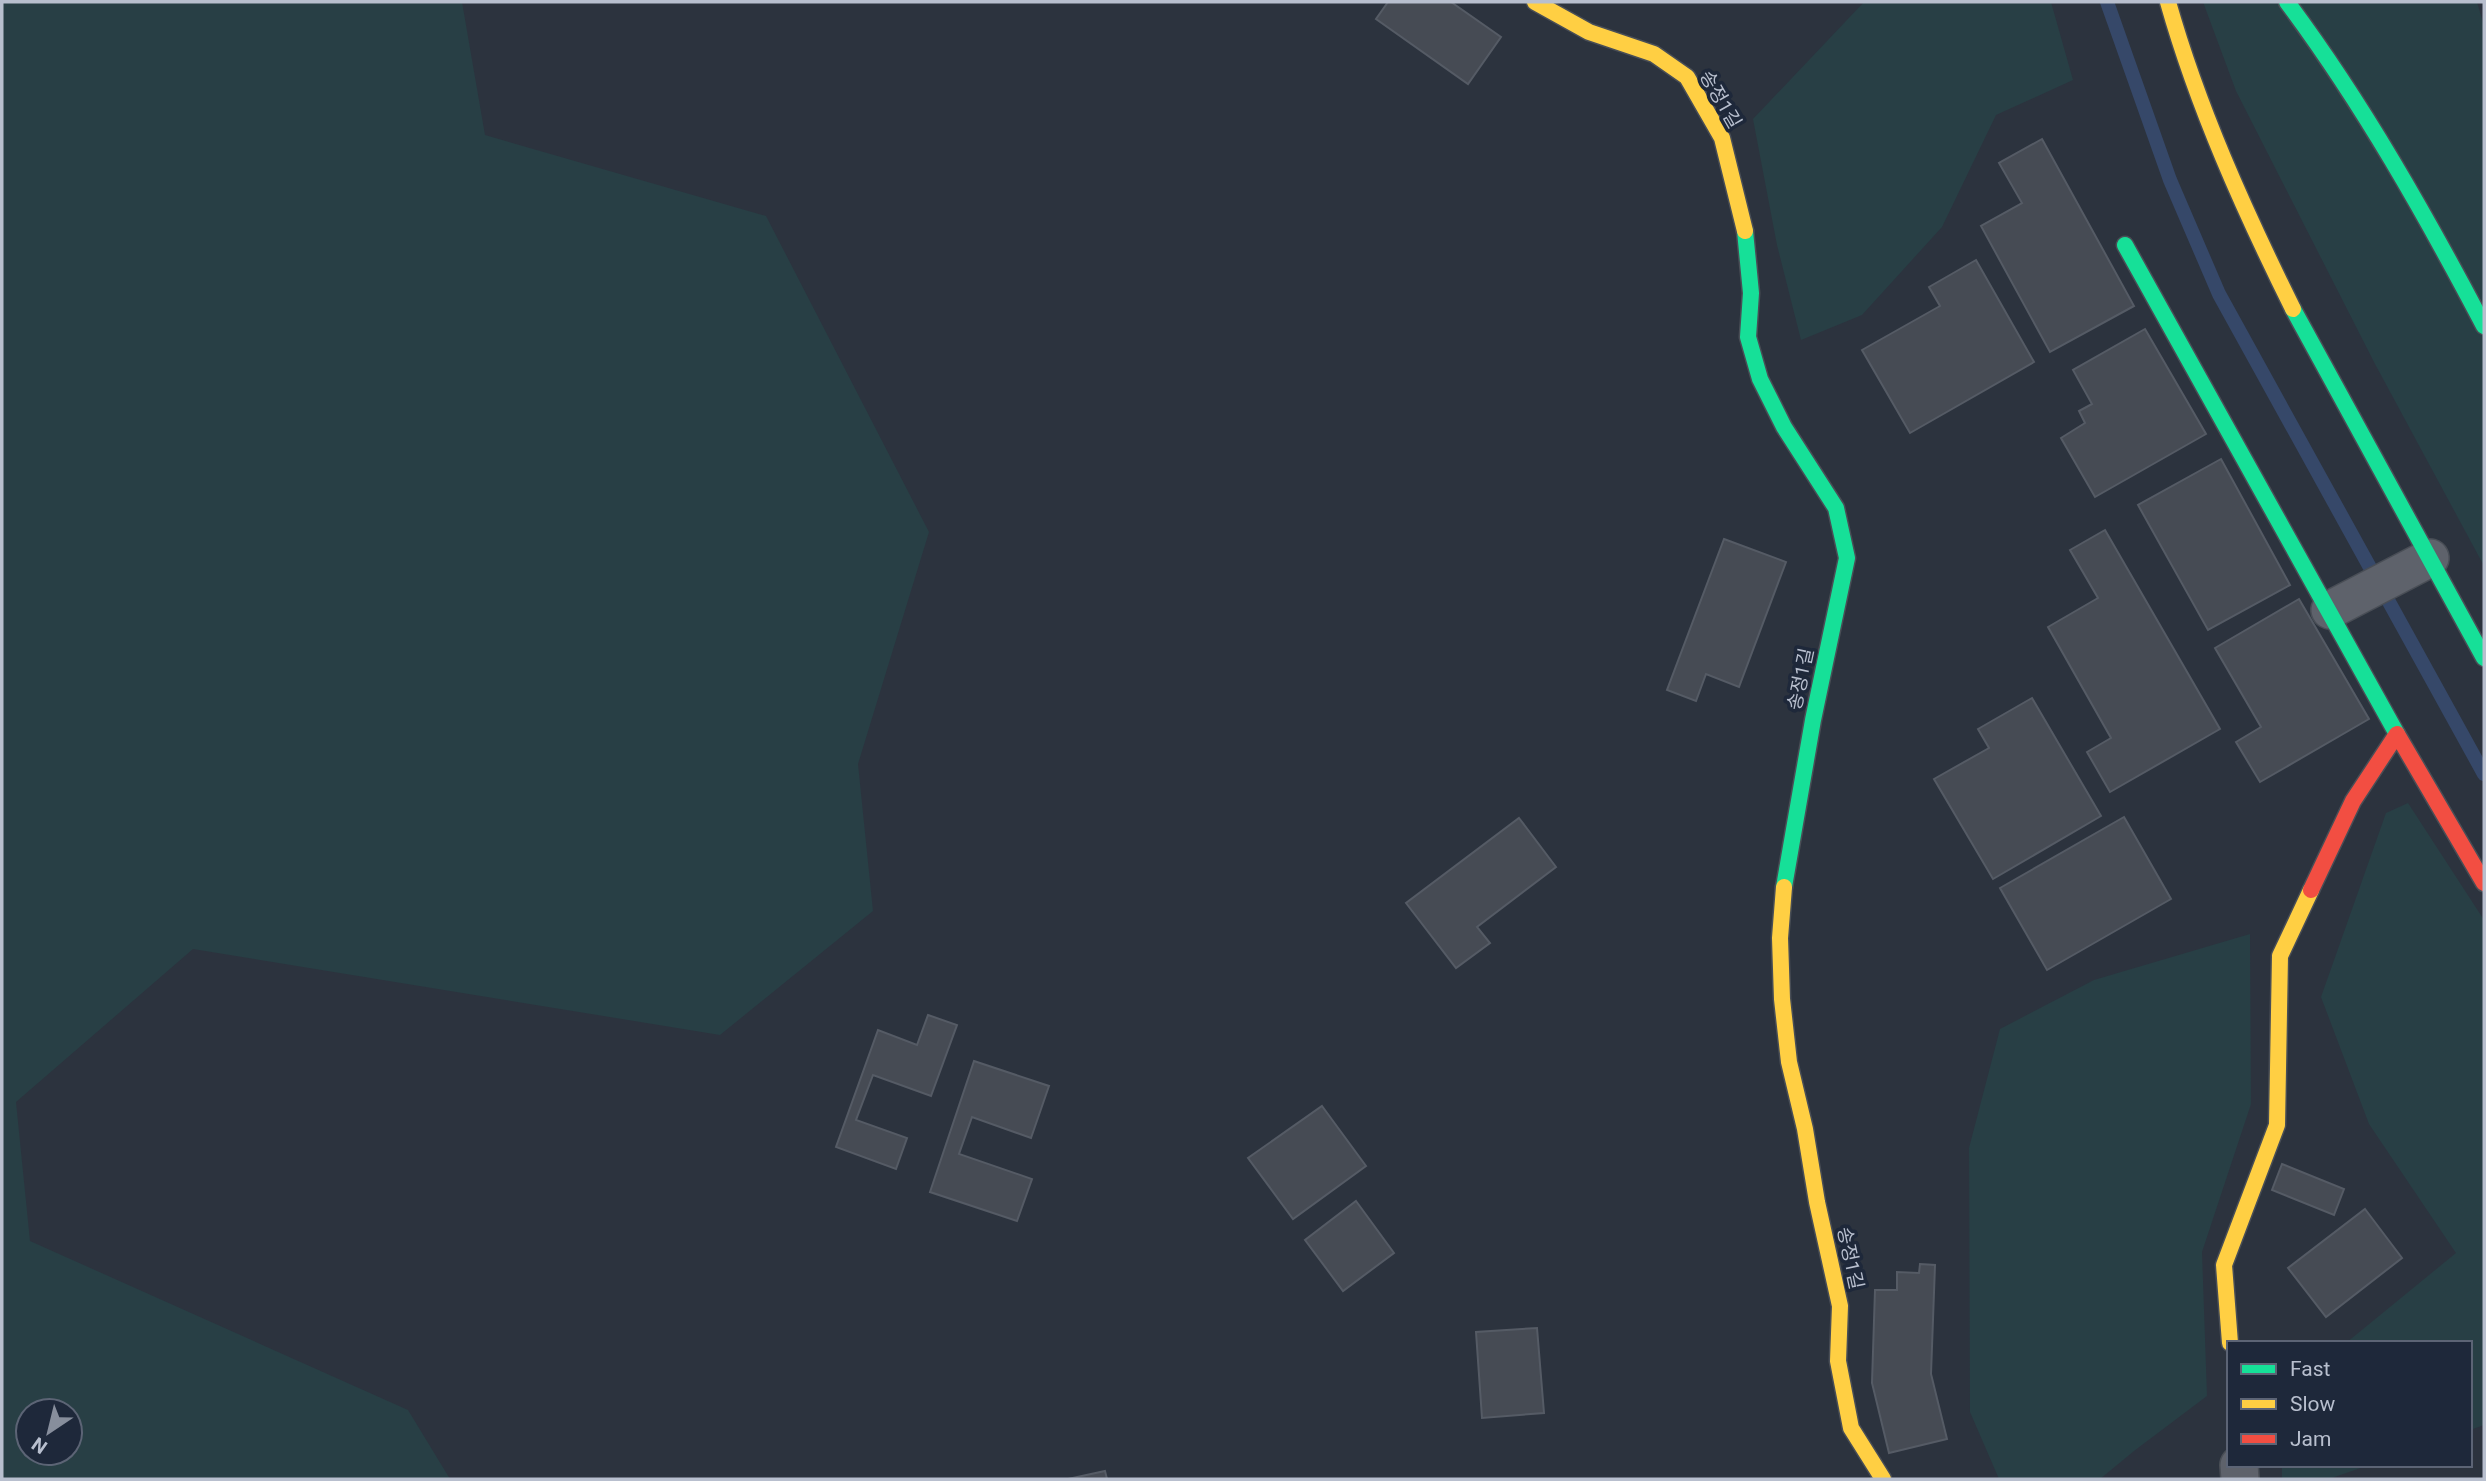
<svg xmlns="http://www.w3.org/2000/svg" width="2486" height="1481" viewBox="0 0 2486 1481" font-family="Roboto,'Noto Sans KR',sans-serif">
	<rect width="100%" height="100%" fill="#2c333e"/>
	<g fill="#283f45" fill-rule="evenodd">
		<path d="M2 2H462L485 135 766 216 929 532 858 764 873 911 720 1035 193 949 16 1102 30 1241 408 1410 450 1479H2ZM70 1411V1453H28V1411Z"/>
		<polygon points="1864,2 2051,2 2073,80 1996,115 1942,227 1862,315 1801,340 1777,245 1753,119"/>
		<polygon points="2203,2 2477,2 2484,26 2484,566 2375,364 2236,91"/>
		<polygon points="2408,803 2484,920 2484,1425 2470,1430 2470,1343 2346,1343 2456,1253 2369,1124 2321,997 2386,813"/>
		<polygon points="2250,934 2251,1104 2202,1252 2207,1396 2134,1451 2100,1479 1999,1479 1970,1412 1969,1148 2000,1029 2094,980"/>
		<polygon points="2282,1465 2369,1465 2329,1479 2282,1479"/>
	</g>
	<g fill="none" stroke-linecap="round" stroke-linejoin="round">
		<polyline stroke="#364869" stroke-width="14" points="2107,2 2170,180 2219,294 2484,774"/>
	</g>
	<g fill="#464b54" stroke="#555b65" stroke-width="2">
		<polygon points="1388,2 1451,2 1501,37 1468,84 1376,19"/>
		<polygon points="2042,139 2134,306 2050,352 1981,226 2022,203 1999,163"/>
		<polygon points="1976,260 2034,362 1910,433 1862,350 1940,306 1929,287"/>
		<polygon points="2145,329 2206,434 2095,497 2061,438 2085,423 2079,411 2092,404 2073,370"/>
		<polygon points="2221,459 2290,585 2208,630 2138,505"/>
		<polygon points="2105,530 2220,729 2110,792 2087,752 2111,738 2048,627 2098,598 2070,550"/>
		<polygon points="1724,539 1786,562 1739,687 1706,674 1696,701 1667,690"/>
		<polygon points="2299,599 2369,719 2260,782 2236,742 2261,727 2215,648"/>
		<polygon points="2032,698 2101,816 1993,879 1934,779 1989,748 1978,729"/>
		<polygon points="2124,817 2171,899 2047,970 2000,888"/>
		<polygon points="1519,818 1556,867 1477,927 1490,943 1456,968 1406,903"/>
		<polygon points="928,1015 957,1025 931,1096 873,1075 856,1120 907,1138 896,1169 836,1147 878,1030 917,1045"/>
		<polygon points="974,1061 1049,1086 1031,1138 972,1117 959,1154 1032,1179 1017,1221 930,1192"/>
		<polygon points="1322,1106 1366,1166 1293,1219 1248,1158"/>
		<polygon points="2282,1164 2344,1189 2334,1215 2272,1190"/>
		<polygon points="1356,1201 1394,1253 1343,1291 1305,1240"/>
		<polygon points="2365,1209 2402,1258 2326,1317 2288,1268"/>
		<polygon points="1920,1264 1935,1265 1931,1374 1947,1439 1889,1453 1872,1383 1875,1290 1897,1290 1897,1272 1919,1273"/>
		<polygon points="1537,1328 1544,1413 1482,1418 1476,1332"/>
		<polygon points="1105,1471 1107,1479 1068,1479"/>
	</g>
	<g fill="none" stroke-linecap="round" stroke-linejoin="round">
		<g stroke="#494e56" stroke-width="40">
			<g id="street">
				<polyline points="2330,610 2430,558"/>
				<polyline points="2239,1465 2240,1479"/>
			</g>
		</g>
		<g stroke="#494e56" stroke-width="19">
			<g id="fast">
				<path d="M2287 2C2363 104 2425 214 2484 326"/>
				<polyline points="1745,231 1751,293 1748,337 1760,379 1784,427 1836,508 1847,558 1813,720 1784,887"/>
				<polyline points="2125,245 2397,734"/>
				<polyline points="2293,309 2484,658"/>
			</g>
		</g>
		<g stroke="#494e56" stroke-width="19">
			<g id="slow">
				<polyline points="1535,2 1589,32 1654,54 1687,77 1722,138 1745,231"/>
				<path d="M2168 2C2198 108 2244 210 2293 309"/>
				<polyline points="1784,887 1780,938 1782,999 1789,1062 1805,1129 1817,1202 1840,1306 1838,1361 1851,1428 1883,1479"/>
				<polyline points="2230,1343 2224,1265 2277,1125 2280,956 2311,890"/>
			</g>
		</g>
		<g stroke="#494e56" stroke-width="19">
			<polyline id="jam" points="2311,890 2353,801 2397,734 2484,883"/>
		</g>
		<use href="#street" stroke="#5e626b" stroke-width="37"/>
		<use href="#fast" stroke="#16e098" stroke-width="16"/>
		<use href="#slow" stroke="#ffcf43" stroke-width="16"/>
		<use href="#jam" stroke="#f24e42" stroke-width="16"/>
	</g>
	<g text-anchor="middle" stroke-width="7" stroke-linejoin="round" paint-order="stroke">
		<g font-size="19" fill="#b8bfce" stroke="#1e283a">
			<text transform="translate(1721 99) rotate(60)" y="7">송정1길</text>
			<text transform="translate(1800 679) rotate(-78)" y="7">송정1길</text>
			<text transform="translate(1851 1258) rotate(78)" y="7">송정1길</text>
		</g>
	</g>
	<rect width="2486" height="1481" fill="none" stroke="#b8bfce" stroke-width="7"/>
	<rect x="2227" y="1341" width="245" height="126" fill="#1e283a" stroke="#5c6475" stroke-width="2"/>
	<rect x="2241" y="1364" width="35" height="10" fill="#16e098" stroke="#5c6475" stroke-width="2"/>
	<text x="2290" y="1376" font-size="21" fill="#b8bfce">Fast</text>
	<rect x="2241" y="1399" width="35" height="10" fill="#ffcf43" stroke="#5c6475" stroke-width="2"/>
	<text x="2290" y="1411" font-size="21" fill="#b8bfce">Slow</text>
	<rect x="2241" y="1434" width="35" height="10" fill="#f24e42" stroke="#5c6475" stroke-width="2"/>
	<text x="2290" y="1446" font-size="21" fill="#b8bfce">Jam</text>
	<g transform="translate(49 1432) rotate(215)"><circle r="33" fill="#1e283a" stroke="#5c6475" stroke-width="2"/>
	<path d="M0-5L12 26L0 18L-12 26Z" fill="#878e9c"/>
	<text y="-10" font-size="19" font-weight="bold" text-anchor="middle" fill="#b8bfce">N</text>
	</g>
</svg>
